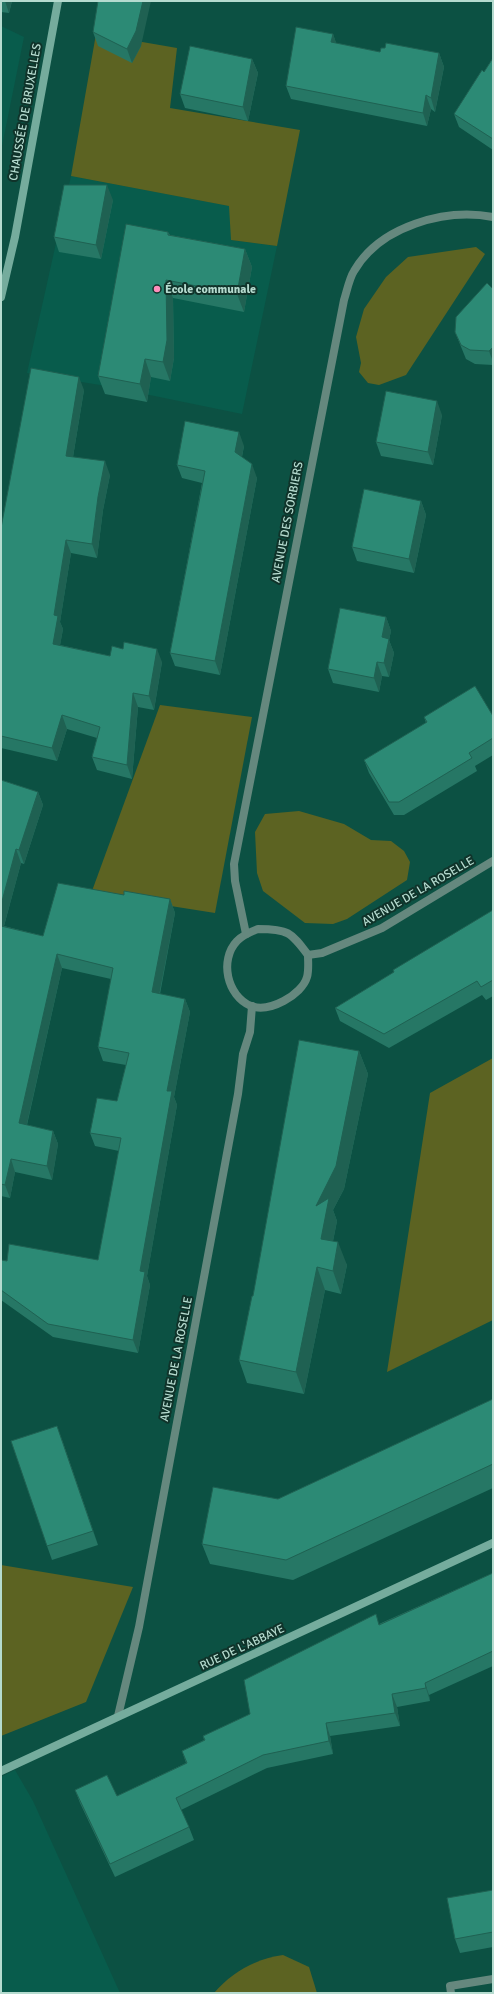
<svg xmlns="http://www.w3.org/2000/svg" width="494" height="1994" viewBox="0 0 494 1994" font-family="Signika,sans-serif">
	<rect width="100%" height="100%" fill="#0c5143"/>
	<g fill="#085c4c">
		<polygon points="1,26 24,37 1,151"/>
		<polygon points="71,176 230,206 231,240 277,246 242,414 106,386 27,373"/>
		<polygon points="15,1770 33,1801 120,1993 1,1993 1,1777"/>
	</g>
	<g fill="#5c6322">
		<polygon points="96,34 177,48 170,108 300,130 277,246 231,240 229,206 71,176"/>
		<polygon points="476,247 485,254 406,375 379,385 368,383 359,372 361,363 356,337 364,309 386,277 408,257"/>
		<polygon points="160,705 252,717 215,913 139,901 92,891"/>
		<polygon points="299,811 344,824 371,840 391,841 404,851 410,862 407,880 347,919 333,924 305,923 263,891 257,873 255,832 265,814"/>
		<polygon points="493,1058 493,1320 387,1372 430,1093"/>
		<polygon points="1,1565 133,1587 86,1702 1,1736"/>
		<path d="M283 1955 309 1967 317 1993H214C231 1973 257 1958 283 1955Z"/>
	</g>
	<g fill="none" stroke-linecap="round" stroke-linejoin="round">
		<g stroke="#65887e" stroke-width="8">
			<path d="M258 929C288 929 291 932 308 955 308 962 309 970 307 977 302 995 269 1013 251 1006 227 996 219 960 237 941 243 935 250 932 258 929Z"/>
			<path d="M246 934 235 881 234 864 344 300C347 291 349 279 354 271 380 226 445 208 493 217"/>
			<polyline points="308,955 322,953 382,928 493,861"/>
			<polyline points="118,1716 139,1627 238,1094 243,1054 250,1032 252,1006"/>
			<polyline points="451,1993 450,1986 493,1979"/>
		</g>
		<g stroke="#75ac9d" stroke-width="8">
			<polyline points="1,297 15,237 58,1"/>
			<polyline points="1,1771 493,1543"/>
		</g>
	</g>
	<g fill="#267765">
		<polygon points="1,1 12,1 9,13 1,12"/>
		<polygon points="93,32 141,46 132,63 98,46"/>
		<polygon points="333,34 336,43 380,52 439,53 444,67 435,112 431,109 427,126 291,99 286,86"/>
		<polygon points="493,58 493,150 459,127 454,114 484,72"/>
		<polygon points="252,59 258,73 248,121 185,108 180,94"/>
		<polygon points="113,200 101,259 59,252 54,237"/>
		<polygon points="168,232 170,235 245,249 252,267 244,312 173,298 174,358 170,381 151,377 147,402 105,394 98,376"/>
		<polygon points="493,289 493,365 475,364 466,359 455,332"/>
		<polygon points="84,390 73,457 110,475 103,510 97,558 71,553 60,622 63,629 60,645 110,656 162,662 154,710 138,707 132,779 97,770 92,757 97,738 67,729 57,761 1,748 1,528"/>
		<polygon points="442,415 433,465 381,456 376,442"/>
		<polygon points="244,446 242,457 257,478 220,675 175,666 170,653 202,483 182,478 177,465"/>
		<polygon points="421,501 426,515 414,573 357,561 352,547"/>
		<polygon points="386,617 391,631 389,640 394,653 389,677 382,676 379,692 333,683 328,669"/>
		<polygon points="493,716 493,755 475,766 477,771 404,815 394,815 369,773 364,760 426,723 424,717"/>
		<polygon points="1,780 38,792 43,805 24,864 21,863 4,926 43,936 124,895 170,899 175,913 160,994 185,999 190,1012 174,1097 177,1105 147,1276 150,1285 138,1353 53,1337 1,1300 1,1260 7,1261 98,1260 119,1151 95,1146 90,1133 117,1101 126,1065 103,1061 98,1047 111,979 62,968 27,1125 53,1131 58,1144 52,1180 15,1172 10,1198 1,1196"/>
		<polygon points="493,910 493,996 486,1000 482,995 389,1048 340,1021 335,1008 394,972"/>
		<polygon points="359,1051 368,1074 344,1189 333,1210 337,1221 333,1241 347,1265 341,1294 325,1290 304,1394 247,1383 239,1360 253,1296"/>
		<polygon points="493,1399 493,1488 293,1580 210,1564 202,1544 278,1499"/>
		<polygon points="62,1440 98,1545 52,1560 47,1546"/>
		<polygon points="493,1573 493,1666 429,1695 430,1701 397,1707 400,1726 330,1736 333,1754 267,1768 181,1810 189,1827 194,1840 115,1877 80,1803 75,1790 117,1796 186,1763 182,1751 204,1740 203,1736 250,1714 379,1624"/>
		<polygon points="493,1890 493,1947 460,1953 455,1939"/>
	</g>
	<g fill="#1f6152">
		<polygon points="5,1 12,1 9,13"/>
		<polygon points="143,1 151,1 141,46 132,63 127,49"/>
		<polygon points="333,34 338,48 331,42"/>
		<polygon points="439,53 444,67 435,112 431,98"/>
		<polygon points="252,59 258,73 248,121 243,107"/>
		<polygon points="426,95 431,109 427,126 423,113"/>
		<polygon points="107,185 113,200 101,259 96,245"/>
		<polygon points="245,249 252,267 244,312 237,294"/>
		<polygon points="166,280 173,298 174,358 170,381 163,362"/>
		<polygon points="493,347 493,362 489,351"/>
		<polygon points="145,359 151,377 147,402 140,384"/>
		<polygon points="79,377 84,390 71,469 66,456"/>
		<polygon points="437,401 442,415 433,465 428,452"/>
		<polygon points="239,432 244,446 240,466 235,452"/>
		<polygon points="105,461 110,475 103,510 97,558 92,544 98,497"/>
		<polygon points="252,464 257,478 220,675 215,661"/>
		<polygon points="421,501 426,515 414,573 409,559"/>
		<polygon points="66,540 71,553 60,622 63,629 58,657 53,644 54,615"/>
		<polygon points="386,617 391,631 389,640 394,653 389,677 384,663 382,637"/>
		<polygon points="157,649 162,662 154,710 149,696"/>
		<polygon points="377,662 382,676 379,692 374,678"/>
		<polygon points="133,693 138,707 132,779 127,765"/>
		<polygon points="62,715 67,729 57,761 52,748"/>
		<polygon points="38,792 43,805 24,864 19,850"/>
		<polygon points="16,849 21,863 1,937 1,905"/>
		<polygon points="170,899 175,913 157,1006 152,992"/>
		<polygon points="57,954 62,968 24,1137 19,1123"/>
		<polygon points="185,999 190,1012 174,1097 177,1105 147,1276 150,1285 138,1353 133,1340 140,1271 167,1091"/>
		<polygon points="359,1051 368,1074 344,1189 333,1210 337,1221 329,1261 321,1239 316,1206"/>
		<polygon points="53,1131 58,1144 52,1180 47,1166"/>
		<polygon points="11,1159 15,1172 10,1198 5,1185"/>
		<polygon points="338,1242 347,1265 341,1294 333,1271"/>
		<polygon points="317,1267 325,1290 304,1394 296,1372"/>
		<polygon points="57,1426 62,1440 98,1545 93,1531"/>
		<polygon points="425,1683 429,1695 430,1701 426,1688"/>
		<polygon points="392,1694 397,1707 400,1726 395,1713"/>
		<polygon points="326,1723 330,1736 333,1754 329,1741"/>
	</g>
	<g fill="#2c8a75" stroke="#1f6152">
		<polygon points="98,1 143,1 136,31 127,49 93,32"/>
		<polygon points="296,27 333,34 331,42 380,52 381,48 385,48 386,43 439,53 431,98 426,95 423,113 286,86"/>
		<polygon points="190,46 252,59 243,107 180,94"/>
		<polygon points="493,58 493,139 454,114 482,70 484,72"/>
		<polygon points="64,185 107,185 96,245 54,237"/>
		<polygon points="126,224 168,232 168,235 245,249 237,294 166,280 167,340 163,362 145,359 140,384 98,376"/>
		<polygon points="487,283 493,289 493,347 489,351 470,350 461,345 455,332 456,317"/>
		<polygon points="31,368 79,377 66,456 105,461 98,497 92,544 66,540 54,615 58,616 53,644 110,656 112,646 123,649 124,642 157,649 149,696 133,693 127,765 92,757 100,727 62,715 52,748 1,736 1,528"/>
		<polygon points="386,391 437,401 428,452 376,442"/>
		<polygon points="185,421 239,432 235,452 252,464 215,661 170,653 205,471 177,465"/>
		<polygon points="364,489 421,501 409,559 352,547"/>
		<polygon points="340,608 386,617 382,637 389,639 384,663 377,662 374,678 328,669"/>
		<polygon points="475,686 493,716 493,738 469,753 472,758 399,802 389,802 364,760 427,722 424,717"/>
		<polygon points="1,780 38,792 19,850 16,849 1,905"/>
		<polygon points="58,883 124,895 124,891 170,899 152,992 185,999 167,1091 172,1091 140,1271 145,1272 133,1340 48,1324 1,1290 1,1260 7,1261 9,1244 98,1260 121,1138 90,1133 97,1098 117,1101 129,1053 98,1047 113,968 57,954 19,1123 53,1131 47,1166 11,1159 5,1185 1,1184 1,926 43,936"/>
		<polygon points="493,910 493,980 481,987 477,981 384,1034 335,1008 394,972 393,970"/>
		<polygon points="299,1040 359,1051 336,1166 316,1206 329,1198 321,1239 338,1242 333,1271 317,1267 296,1372 239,1360 252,1296 253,1296"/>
		<polygon points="493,1399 493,1464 286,1560 202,1544 213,1487 278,1499"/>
		<polygon points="57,1426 93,1531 47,1546 11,1441"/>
		<polygon points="493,1573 493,1651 425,1683 426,1688 392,1694 395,1713 326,1723 329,1741 263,1755 176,1798 189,1827 110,1864 75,1790 107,1775 117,1796 187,1763 182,1751 205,1740 203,1736 250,1714 244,1680 376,1614 379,1625"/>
		<polygon points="493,1890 493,1932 455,1939 447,1898"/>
	</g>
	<circle fill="#fe8ebc" stroke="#10332a" stroke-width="1.5" cx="157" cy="289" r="4"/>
	<g text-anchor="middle" stroke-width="4" stroke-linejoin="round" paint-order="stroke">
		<g font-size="12" fill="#b5dbcf" stroke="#10332a">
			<text transform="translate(25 112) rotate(-80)" y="4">CHAUSSÉE DE BRUXELLES</text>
			<text transform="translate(287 522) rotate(-79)" y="4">AVENUE DES SORBIERS</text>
			<text transform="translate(418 891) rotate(-30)" y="4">AVENUE DE LA ROSELLE</text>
			<text transform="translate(176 1359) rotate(-79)" y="4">AVENUE DE LA ROSELLE</text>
			<text transform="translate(242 1647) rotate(-25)" y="4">RUE DE L'ABBAYE</text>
		</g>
		<g font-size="12" font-weight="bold" fill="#b5dbcf" stroke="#10332a" text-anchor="start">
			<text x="165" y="293">École communale</text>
		</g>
	</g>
	<rect width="494" height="1994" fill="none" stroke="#b5dbcf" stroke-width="4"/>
</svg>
